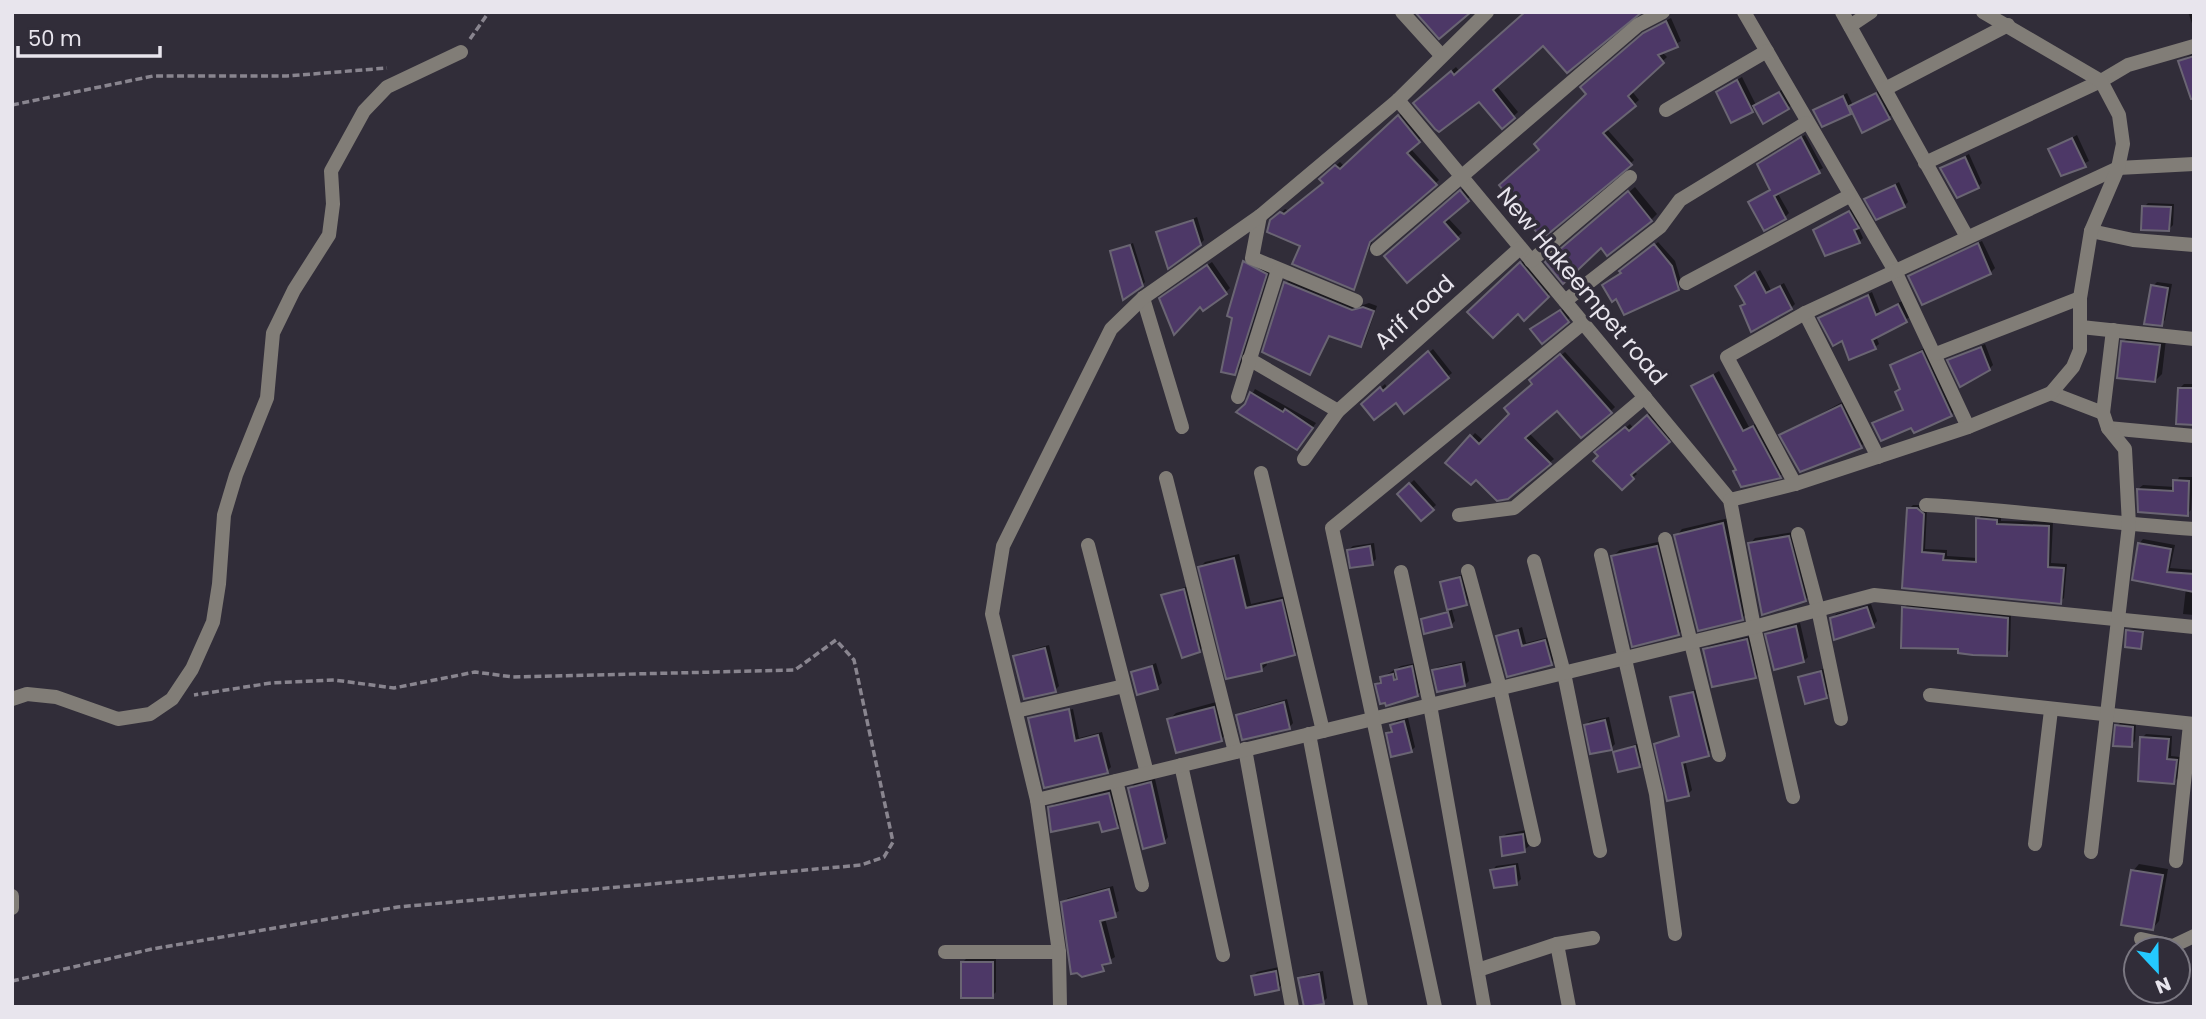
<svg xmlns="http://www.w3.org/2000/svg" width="2206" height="1019" viewBox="0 0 2206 1019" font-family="Poppins,sans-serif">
	<rect width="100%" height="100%" fill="#312d39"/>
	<g fill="#0007">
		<polygon points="1524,12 1638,12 1543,44 1496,85 1518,112 1502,127 1479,100 1422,96 1456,67 1460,72"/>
		<polygon points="2188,12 2194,12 2194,29"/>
		<polygon points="1671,18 1681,41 1662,52 1667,57 1631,90 1639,100 1606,128 1634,160 1630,164 1541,150 1588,94 1586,83 1650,29"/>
		<polygon points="2194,53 2194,100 2180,61"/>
		<polygon points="1742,77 1756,105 1783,89 1792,104 1788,108 1755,107 1732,120 1718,92"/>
		<polygon points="1880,90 1894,114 1863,130 1853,109 1850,112 1815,111 1847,93 1853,105"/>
		<polygon points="1403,112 1423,136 1410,148 1439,180 1374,237 1354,288 1302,245 1270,225 1285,209 1289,211 1325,183 1325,175 1340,162 1345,167"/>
		<polygon points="1805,135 1823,168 1777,192 1789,213 1785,217 1750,202 1771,188 1763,161"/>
		<polygon points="2077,135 2089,161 2062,174 2050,150"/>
		<polygon points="1969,154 1982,183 1978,187 1942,169"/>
		<polygon points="1899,182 1908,202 1904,206 1866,200"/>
		<polygon points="1465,187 1472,195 1447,217 1462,233 1408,280 1390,252"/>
		<polygon points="1635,187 1657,214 1651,220 1601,246 1553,256"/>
		<polygon points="2148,203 2174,204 2173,225 2169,229 2144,207"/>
		<polygon points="1853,208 1862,223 1858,227 1863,238 1859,242 1815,230"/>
		<polygon points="1197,217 1204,240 1200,244 1158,233"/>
		<polygon points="1982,241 1995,268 1990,273 1910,276"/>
		<polygon points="1658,242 1675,261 1682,284 1678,288 1623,273"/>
		<polygon points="1133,243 1145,282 1142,285 1112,252"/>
		<polygon points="1249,258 1270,270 1239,369 1234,373 1245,262"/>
		<polygon points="1525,259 1552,292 1524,318 1518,312 1470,312"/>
		<polygon points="1212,262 1230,288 1226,292 1203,308 1201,304 1166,294"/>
		<polygon points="1760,270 1771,290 1784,283 1795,304 1791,308 1746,303 1741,282"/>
		<polygon points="1290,279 1357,307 1369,303 1377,306 1365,341 1361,345 1331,334 1310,373 1264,352 1286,283"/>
		<polygon points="2157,282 2172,284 2165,320 2161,324 2153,286"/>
		<polygon points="1872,292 1880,312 1902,301 1910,317 1876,336 1879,344 1875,347 1843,339 1820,318"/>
		<polygon points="1565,308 1572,316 1543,341 1537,325"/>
		<polygon points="2130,335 2166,339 2162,374 2155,381 2123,342"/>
		<polygon points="1985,344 1993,365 1989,369 1949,360"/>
		<polygon points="1928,346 1957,409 1951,415 1912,425 1874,424 1904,408 1902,387 1892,365"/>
		<polygon points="1433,349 1452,373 1404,412 1396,401 1363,404 1385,384 1388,389"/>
		<polygon points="1565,352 1615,407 1611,411 1582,436 1557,409 1529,433 1554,459 1508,497 1448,463 1475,433 1484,441 1511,414 1534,383 1536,376"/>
		<polygon points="1719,371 1749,427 1759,422 1785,471 1780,476 1738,469 1693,386"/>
		<polygon points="2184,384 2194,384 2194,423 2180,388"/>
		<polygon points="1255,389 1316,423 1301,444 1247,404"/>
		<polygon points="1846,400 1867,441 1861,446 1800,470 1782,435"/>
		<polygon points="1651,412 1672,437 1634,471 1637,474 1622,487 1600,456 1601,449 1630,424 1634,429"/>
		<polygon points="2179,477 2193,477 2191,510 2187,514 2138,489 2143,485 2175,487"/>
		<polygon points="1414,480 1436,505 1421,519 1399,494"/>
		<polygon points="1913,505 1922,505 1927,510 1925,549 1947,550 1947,556 1978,558 1978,519 1982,515 2001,516 2001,521 2053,522 2051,563 2067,564 2064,598 2060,602 1904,587 1909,509"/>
		<polygon points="1729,518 1749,611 1742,618 1676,536 1682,529"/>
		<polygon points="1794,532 1811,594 1805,600 1750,544 1755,538"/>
		<polygon points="2143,539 2175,545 2170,568 2194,570 2194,615 2183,614 2186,588 2134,579 2139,544"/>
		<polygon points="1663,541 1685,627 1678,634 1613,556 1620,550"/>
		<polygon points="1374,543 1376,559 1372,563 1348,550 1353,546"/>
		<polygon points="1239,554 1251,604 1286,596 1299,649 1294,654 1266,661 1267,665 1261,670 1200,567 1205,562"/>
		<polygon points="1464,574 1471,599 1451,607 1455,621 1451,625 1423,620 1449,610 1442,582"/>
		<polygon points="1188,586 1203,647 1199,651 1163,595"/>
		<polygon points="1871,604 1877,621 1873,626 1832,619 1836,614"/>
		<polygon points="1908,604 2011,614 2010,650 2006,654 1904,608"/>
		<polygon points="1800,623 1808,657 1804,661 1767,634 1772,630"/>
		<polygon points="1522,627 1526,643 1549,637 1555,659 1551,663 1498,637"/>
		<polygon points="2130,629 2144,630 2140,647 2128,631"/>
		<polygon points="1751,636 1759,673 1755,677 1704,650 1709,646"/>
		<polygon points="1049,645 1059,686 1055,690 1015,657 1019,653"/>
		<polygon points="1465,661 1469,681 1465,685 1434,671 1438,667"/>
		<polygon points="1156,663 1162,683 1157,687 1133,673"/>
		<polygon points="1416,663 1422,691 1417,695 1387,701 1377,685 1381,678 1401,666"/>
		<polygon points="1825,668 1830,692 1826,696 1800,677"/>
		<polygon points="1697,689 1712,750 1685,760 1692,790 1688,794 1656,745 1681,734 1672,698"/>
		<polygon points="1287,699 1293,723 1289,728 1238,716 1242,712"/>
		<polygon points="1220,701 1228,732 1221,739 1169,720 1176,713"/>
		<polygon points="1073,709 1079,738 1102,732 1111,767 1107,771 1030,719"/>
		<polygon points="1609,717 1615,744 1611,748 1586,725 1590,721"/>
		<polygon points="1408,718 1415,747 1411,751 1388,733 1396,721"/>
		<polygon points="2121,722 2136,723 2135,741 2131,745 2117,726"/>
		<polygon points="2146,734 2172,736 2171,756 2180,757 2178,778 2174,782 2142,738"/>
		<polygon points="1639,743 1643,761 1639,765 1614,752"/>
		<polygon points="1155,779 1168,837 1164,842 1130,789 1134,784"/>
		<polygon points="1113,789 1121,822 1117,827 1050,808 1054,804"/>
		<polygon points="1526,830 1529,846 1524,850 1502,838 1506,834"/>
		<polygon points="1518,863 1521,879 1517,883 1492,871 1496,866"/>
		<polygon points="2139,864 2168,869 2159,921 2153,928 2133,871"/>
		<polygon points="1113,886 1119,911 1105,918 1115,957 1106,962 1103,970 1063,902 1068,898"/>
		<polygon points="967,958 996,958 996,992 992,996 963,962"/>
		<polygon points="1279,967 1282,984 1278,989 1253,976 1257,972"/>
		<polygon points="1323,971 1327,998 1323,1002 1300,979 1305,975"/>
	</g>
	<g fill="#4d3867" stroke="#6a6573" stroke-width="2">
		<polygon points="1415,12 1471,12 1439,39"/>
		<polygon points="1525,12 1642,12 1567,73 1543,46 1524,63 1493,90 1515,118 1502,129 1479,102 1439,132 1435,129 1413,103 1451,71 1454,75"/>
		<polygon points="1666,21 1678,47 1658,55 1664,63 1628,96 1636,106 1603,133 1632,165 1542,239 1499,185 1539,150 1534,144 1586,94 1580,87 1643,33"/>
		<polygon points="2194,56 2194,99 2191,99 2178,61"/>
		<polygon points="1737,80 1753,112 1731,123 1716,92"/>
		<polygon points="1779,92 1789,109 1763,124 1753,106"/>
		<polygon points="1876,93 1890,119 1862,133 1849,106"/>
		<polygon points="1843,96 1851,114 1822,127 1813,110"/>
		<polygon points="1398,115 1420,142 1407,153 1437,185 1370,242 1354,290 1292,264 1300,246 1267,232 1270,220 1280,212 1284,214 1323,183 1319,179 1335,165 1340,169"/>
		<polygon points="1801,137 1820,173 1774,196 1786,219 1764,231 1748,202 1770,190 1757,164"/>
		<polygon points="2072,138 2086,167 2061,176 2048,149"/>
		<polygon points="1965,157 1979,188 1957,198 1940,168"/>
		<polygon points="1895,185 1905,207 1876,220 1864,199"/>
		<polygon points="1460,190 1469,201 1444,222 1459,239 1407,283 1384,256"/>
		<polygon points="1628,191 1652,221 1607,256 1601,248 1563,284 1545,262"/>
		<polygon points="2142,206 2171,207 2169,231 2141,230"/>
		<polygon points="1849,211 1859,228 1854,230 1860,243 1825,256 1813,230"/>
		<polygon points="1193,220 1201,245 1168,269 1156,232"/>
		<polygon points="1978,243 1991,274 1922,305 1908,276"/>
		<polygon points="1654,244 1672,266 1679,290 1624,315 1616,299 1612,302 1602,285 1621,273 1619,271"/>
		<polygon points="1130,245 1143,286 1123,300 1110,251"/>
		<polygon points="1243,261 1267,274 1235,375 1221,372 1232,318 1227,316"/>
		<polygon points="1520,262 1549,297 1524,321 1518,314 1493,338 1467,312"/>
		<polygon points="1207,265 1227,294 1203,311 1200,307 1174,335 1159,298"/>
		<polygon points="1755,272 1766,293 1780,286 1792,309 1751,332 1740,306 1745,304 1735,286"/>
		<polygon points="1284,282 1352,310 1363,307 1374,311 1361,347 1329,336 1310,375 1262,352"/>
		<polygon points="2151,285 2168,288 2162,326 2144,324"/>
		<polygon points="1868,295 1876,315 1898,304 1907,322 1872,340 1876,349 1849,360 1842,341 1833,346 1818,318"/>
		<polygon points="1560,310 1569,322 1542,344 1530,329"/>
		<polygon points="2121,341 2160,345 2155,382 2117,378"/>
		<polygon points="1981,347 1990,370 1960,387 1947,360"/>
		<polygon points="1428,351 1449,378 1404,414 1396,403 1374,420 1361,404 1380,387 1383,391"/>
		<polygon points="1922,351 1952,416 1914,433 1911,428 1881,441 1872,423 1903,410 1895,392 1900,389 1890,365"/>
		<polygon points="1560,354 1612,413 1581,438 1557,411 1525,438 1551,464 1508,499 1497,501 1476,480 1471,485 1445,463 1470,435 1479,444 1509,414 1504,408 1532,384 1529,380"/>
		<polygon points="1713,375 1743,431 1753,426 1781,478 1741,487 1733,471 1736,470 1691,386"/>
		<polygon points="2178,388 2194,388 2194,425 2176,424"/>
		<polygon points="1250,392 1283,412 1285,409 1313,428 1297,450 1236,412 1245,404"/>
		<polygon points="1841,405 1862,448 1800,472 1779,435"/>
		<polygon points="1647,415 1670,442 1631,475 1634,479 1622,490 1593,461 1598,456 1594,452 1625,427 1629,431"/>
		<polygon points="2173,480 2189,481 2188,516 2138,512 2137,489 2173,491"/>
		<polygon points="1409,483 1434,510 1421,521 1397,494"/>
		<polygon points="1907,508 1917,508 1924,514 1922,552 1944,554 1943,560 1976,562 1976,518 1997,520 1997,524 2049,526 2048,567 2064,568 2061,604 1902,588"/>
		<polygon points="1723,523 1743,620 1698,631 1674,535"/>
		<polygon points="1789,536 1806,601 1762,615 1748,543"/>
		<polygon points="2138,543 2171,549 2167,572 2194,574 2194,592 2132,580"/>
		<polygon points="1370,546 1373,565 1350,568 1347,550"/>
		<polygon points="1657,546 1679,635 1632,647 1611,556"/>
		<polygon points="1234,558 1246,608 1282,600 1295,655 1261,664 1262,671 1226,679 1198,567"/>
		<polygon points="1460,577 1467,605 1447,610 1440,582"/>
		<polygon points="1184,589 1200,652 1182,658 1161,595"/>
		<polygon points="1867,607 1874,627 1834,640 1830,618"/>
		<polygon points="1902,607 2008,618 2007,656 1973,655 1958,653 1958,649 1901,648"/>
		<polygon points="1448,612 1452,627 1424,634 1421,619"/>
		<polygon points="1796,626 1804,662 1774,670 1765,634"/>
		<polygon points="1518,630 1522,646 1545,640 1552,665 1507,677 1496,636"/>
		<polygon points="2126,630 2143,632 2141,649 2125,647"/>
		<polygon points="1747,639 1756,678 1712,687 1703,649"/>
		<polygon points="1045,648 1056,692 1024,699 1013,656"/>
		<polygon points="1461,664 1465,686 1437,692 1432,670"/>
		<polygon points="1152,666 1158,689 1137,695 1131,672"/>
		<polygon points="1412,666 1418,696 1386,706 1385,703 1380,704 1375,684 1381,683 1380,677 1393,674 1394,680 1397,679 1395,670"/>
		<polygon points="1821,671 1827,698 1805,704 1798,677"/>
		<polygon points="1693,692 1709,756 1682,763 1689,796 1667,801 1654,744 1679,736 1670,697"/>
		<polygon points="1284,702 1290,729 1242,740 1236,715"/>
		<polygon points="1214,707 1222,741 1176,753 1167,719"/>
		<polygon points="1069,709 1075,741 1098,735 1108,773 1044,788 1028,718"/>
		<polygon points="1605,720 1612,750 1590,754 1584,725"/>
		<polygon points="1404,721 1412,752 1391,757 1386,733 1392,732 1390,725"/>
		<polygon points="2115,725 2133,727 2132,747 2113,746"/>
		<polygon points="2140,737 2169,739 2167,759 2177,760 2174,784 2138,781"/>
		<polygon points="1635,746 1640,767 1618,772 1613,752"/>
		<polygon points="1151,782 1165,843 1143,849 1128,788"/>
		<polygon points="1109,793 1118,828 1102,832 1099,822 1051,832 1048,807"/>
		<polygon points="1523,834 1525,852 1502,856 1500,837"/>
		<polygon points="1515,866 1517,885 1494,888 1490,870"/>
		<polygon points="2131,870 2163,875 2153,930 2121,925"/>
		<polygon points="1109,889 1116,917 1100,921 1111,963 1102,965 1104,971 1082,977 1077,973 1071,974 1061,902"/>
		<rect x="961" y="962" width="32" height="36"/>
		<polygon points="1276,971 1279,990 1255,995 1251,976"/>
		<polygon points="1319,974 1324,1004 1304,1007 1298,978"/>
	</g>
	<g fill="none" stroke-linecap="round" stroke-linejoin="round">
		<g stroke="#89858f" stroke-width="3.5" stroke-dasharray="7 3.5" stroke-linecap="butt">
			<polyline points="470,39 489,12"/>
			<polyline points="12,105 153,76 287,76 387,68"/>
			<polyline points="12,981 152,949 398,907 861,865 884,857 893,842 854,660 836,640 795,670 513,677 475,672 394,688 334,680 271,683 194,695"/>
		</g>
		<g stroke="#817d77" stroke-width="14">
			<polyline points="1402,12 1441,55"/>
			<polyline points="1744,12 1895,271 1968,427"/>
			<polyline points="1842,12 1967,237"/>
			<polyline points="1850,26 1871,12"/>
			<polyline points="1885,89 2008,25"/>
			<polyline points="1398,100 1730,500 1754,627 1793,797"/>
			<polyline points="1666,110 1767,51"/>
			<polyline points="1925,163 2101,81 2128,65 2194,46"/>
			<polyline points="1260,216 1252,258 1356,301"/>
			<polyline points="2091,231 2133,240 2194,245"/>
			<polyline points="1377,249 1638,25 1663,12"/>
			<polyline points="1531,261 1630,177"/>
			<polyline points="1686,283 1849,196"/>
			<polyline points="1143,298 1182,427"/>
			<polyline points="1565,301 1660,227 1680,200 1806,123"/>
			<polyline points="1805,313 1878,457"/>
			<polyline points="2081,327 2194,339"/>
			<polyline points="1936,354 2080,298"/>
			<polyline points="1249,359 1338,411"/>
			<polyline points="2051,393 2103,413"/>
			<polyline points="1238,397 1278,270"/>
			<polyline points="2108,428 2194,436"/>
			<polyline points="1304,459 1338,411 1520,248"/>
			<polyline points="1261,473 1323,731"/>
			<polyline points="1166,478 1235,752"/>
			<polyline points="1795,484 1727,357 1805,313 2118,168 2194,164"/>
			<polyline points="1730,500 1795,484 1968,427 2051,393 2073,367 2080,350 2080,298 2091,231 2118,168 2123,144 2119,115 2101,81 1983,12"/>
			<path d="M1926 505C2016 510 2104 523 2194 529"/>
			<polyline points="1459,515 1514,508 1645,397"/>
			<polyline points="1798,534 1818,609 1841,719"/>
			<polyline points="1665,539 1719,755"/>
			<polyline points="1088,545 1147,773"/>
			<polyline points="1601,555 1656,794 1675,934"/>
			<polyline points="1534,561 1564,673 1600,851"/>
			<polyline points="1468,571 1500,688 1534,840"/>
			<polyline points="1401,572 1430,705 1484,1007"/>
			<polyline points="1930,695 2194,724"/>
			<polyline points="12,699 27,694 56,697 118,719 150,714 172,699 192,669 213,622 219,584 224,515 236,475 267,398 273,333 294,290 329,235 333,204 331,171 364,111 387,87 461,52"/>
			<polyline points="1016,711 1124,686"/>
			<polyline points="1309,734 1361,1007"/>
			<polyline points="1245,749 1292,1007"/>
			<polyline points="1181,765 1223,955"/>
			<polyline points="1116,781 1142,885"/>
			<polyline points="1037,800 1754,627 1874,595 2194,627"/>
			<polyline points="2035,844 2051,710"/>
			<polyline points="2091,852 2129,525 2125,449 2108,428 2103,413 2113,330"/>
			<polyline points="2176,861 2190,724"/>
			<polyline points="12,896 12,908"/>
			<polyline points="2141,939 2173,946 2194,936"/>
			<polyline points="1557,944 1569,1007"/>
			<polyline points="945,952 1059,952 1037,800 992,614 1003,546 1111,329 1143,298 1260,216 1398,100 1487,12"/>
			<polyline points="1059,952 1060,1007"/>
			<polyline points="1478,970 1557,944 1593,938"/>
			<polyline points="1435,1007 1332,528 1583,323"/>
		</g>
	</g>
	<g text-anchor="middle" stroke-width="7" stroke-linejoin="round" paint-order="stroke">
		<g font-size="23" fill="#e8e5ed" stroke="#312d39">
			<text transform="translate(1582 286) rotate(50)" y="8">New Hakeempet road</text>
			<text transform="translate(1414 312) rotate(-42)" y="8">Arif road</text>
		</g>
	</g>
	<rect width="2206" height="1019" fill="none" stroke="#e8e5ed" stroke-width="28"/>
	<g transform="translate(2157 970) rotate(158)"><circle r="33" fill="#312d39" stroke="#7a7781" stroke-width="2"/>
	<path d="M0-5L12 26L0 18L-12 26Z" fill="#24c9fe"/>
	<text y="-10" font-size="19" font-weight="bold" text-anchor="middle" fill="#e8e5ed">N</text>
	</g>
	<path d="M18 46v10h142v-10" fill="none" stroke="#e8e5ed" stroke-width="3.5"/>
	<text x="28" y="46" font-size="21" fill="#e8e5ed" stroke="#312d39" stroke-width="5" paint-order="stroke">50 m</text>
</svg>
